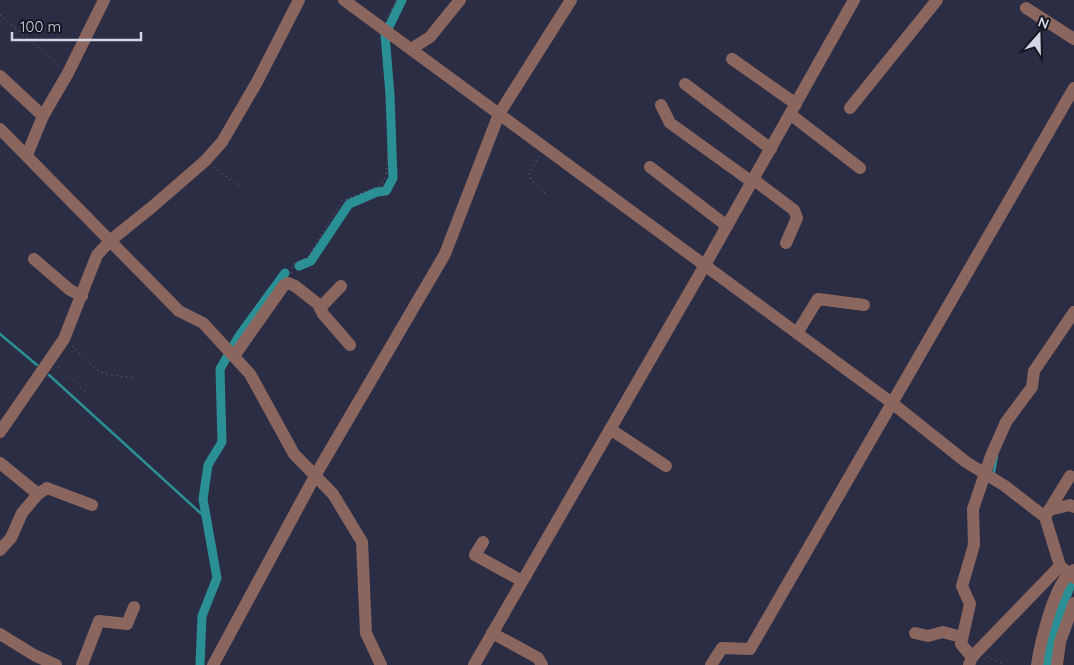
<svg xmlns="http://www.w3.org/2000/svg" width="1074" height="665" viewBox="0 0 1074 665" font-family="Quicksand,sans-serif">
	<rect width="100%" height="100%" fill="#2b2d45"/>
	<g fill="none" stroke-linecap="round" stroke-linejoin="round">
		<g stroke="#2b9095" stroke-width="2.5">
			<polyline points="0,334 37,365"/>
			<polyline points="49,375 207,519"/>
			<polyline points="994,472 997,456"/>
		</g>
		<g stroke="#2b9095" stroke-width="9">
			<polyline points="299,266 311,261 349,204 377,192 386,191 393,178 390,95 385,35 402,0"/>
			<polyline points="200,665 202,616 217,578 203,499 208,465 222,442 220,369 239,336 285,273"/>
			<polyline points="1047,665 1053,632 1070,587 1074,582"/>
		</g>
		<g stroke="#75778b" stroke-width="1" stroke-dasharray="1 4" stroke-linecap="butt">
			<polyline points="0,15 60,66"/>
			<polyline points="386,18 391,11 396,0"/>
			<polyline points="539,156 529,173 531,180 545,193"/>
			<polyline points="214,167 239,186"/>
			<polyline points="291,273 294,264 309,256 342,201 381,185 386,176 388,149"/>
			<polyline points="72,346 98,371 111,375 136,378"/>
			<polyline points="58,367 87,393"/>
			<polyline points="987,656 1005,665"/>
		</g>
		<g stroke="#8b665e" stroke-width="12">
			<polyline points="344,0 892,403 966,462 1005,486 1045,517 1060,566 1074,578"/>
			<polyline points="1026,8 1074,39"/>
			<polyline points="411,49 430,37 460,0"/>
			<polyline points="732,59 796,104"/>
			<polyline points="0,76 43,116"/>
			<polyline points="685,84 771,149"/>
			<polyline points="661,105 670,123 752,182 758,183 794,210 797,218 786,243"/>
			<polyline points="850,108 937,0"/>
			<polyline points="790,114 860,168"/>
			<polyline points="0,129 179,311 203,323 250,374 294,454 333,494 362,542 366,633 381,665"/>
			<polyline points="27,155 43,116 68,73 104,0"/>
			<polyline points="650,167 727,226"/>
			<polyline points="34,259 70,290 82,296"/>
			<polyline points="320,308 341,286"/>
			<polyline points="797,333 818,299 864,305"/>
			<polyline points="234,356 284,285 288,283 295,286 318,304 323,314 350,345"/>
			<polyline points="610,429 666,466"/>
			<polyline points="0,432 64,339 97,255 111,240 152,207 205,161 222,142 257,82 299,0"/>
			<polyline points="0,463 38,494 22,513 11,538 0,550"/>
			<polyline points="38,494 47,488 92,505"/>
			<polyline points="1049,510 1070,505 1074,507"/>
			<polyline points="1045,517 1070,476"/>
			<polyline points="483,542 475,555 522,581"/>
			<polyline points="492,633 538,658 542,665"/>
			<polyline points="915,633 928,636 943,632 961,637"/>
			<polyline points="0,634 34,655 56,665"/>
			<polyline points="972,657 961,644 970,604 962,586 974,545 973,509 991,456 1006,422 1032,387 1034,371 1074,312"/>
			<polyline points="82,665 99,621 127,624 134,607"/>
			<polyline points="213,665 315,476 445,254 499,114 571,0"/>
			<polyline points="474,665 705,265 854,0"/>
			<polyline points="711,665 722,648 750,649 1074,88"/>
			<polyline points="969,665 972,657 1060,566"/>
			<path d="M1037 665C1040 644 1055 579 1074 570"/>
			<polyline points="1057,665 1060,642 1074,603"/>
		</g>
	</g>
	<g transform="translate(1039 35) rotate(20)" stroke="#151621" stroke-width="4" paint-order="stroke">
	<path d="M0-4L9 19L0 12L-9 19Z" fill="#d3d5e5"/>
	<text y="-8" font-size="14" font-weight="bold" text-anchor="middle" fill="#d3d5e5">N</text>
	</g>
	<path d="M12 32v8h129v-8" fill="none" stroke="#d3d5e5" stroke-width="2.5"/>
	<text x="20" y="32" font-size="15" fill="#d3d5e5" stroke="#151621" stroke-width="4" paint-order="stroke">100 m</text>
</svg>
